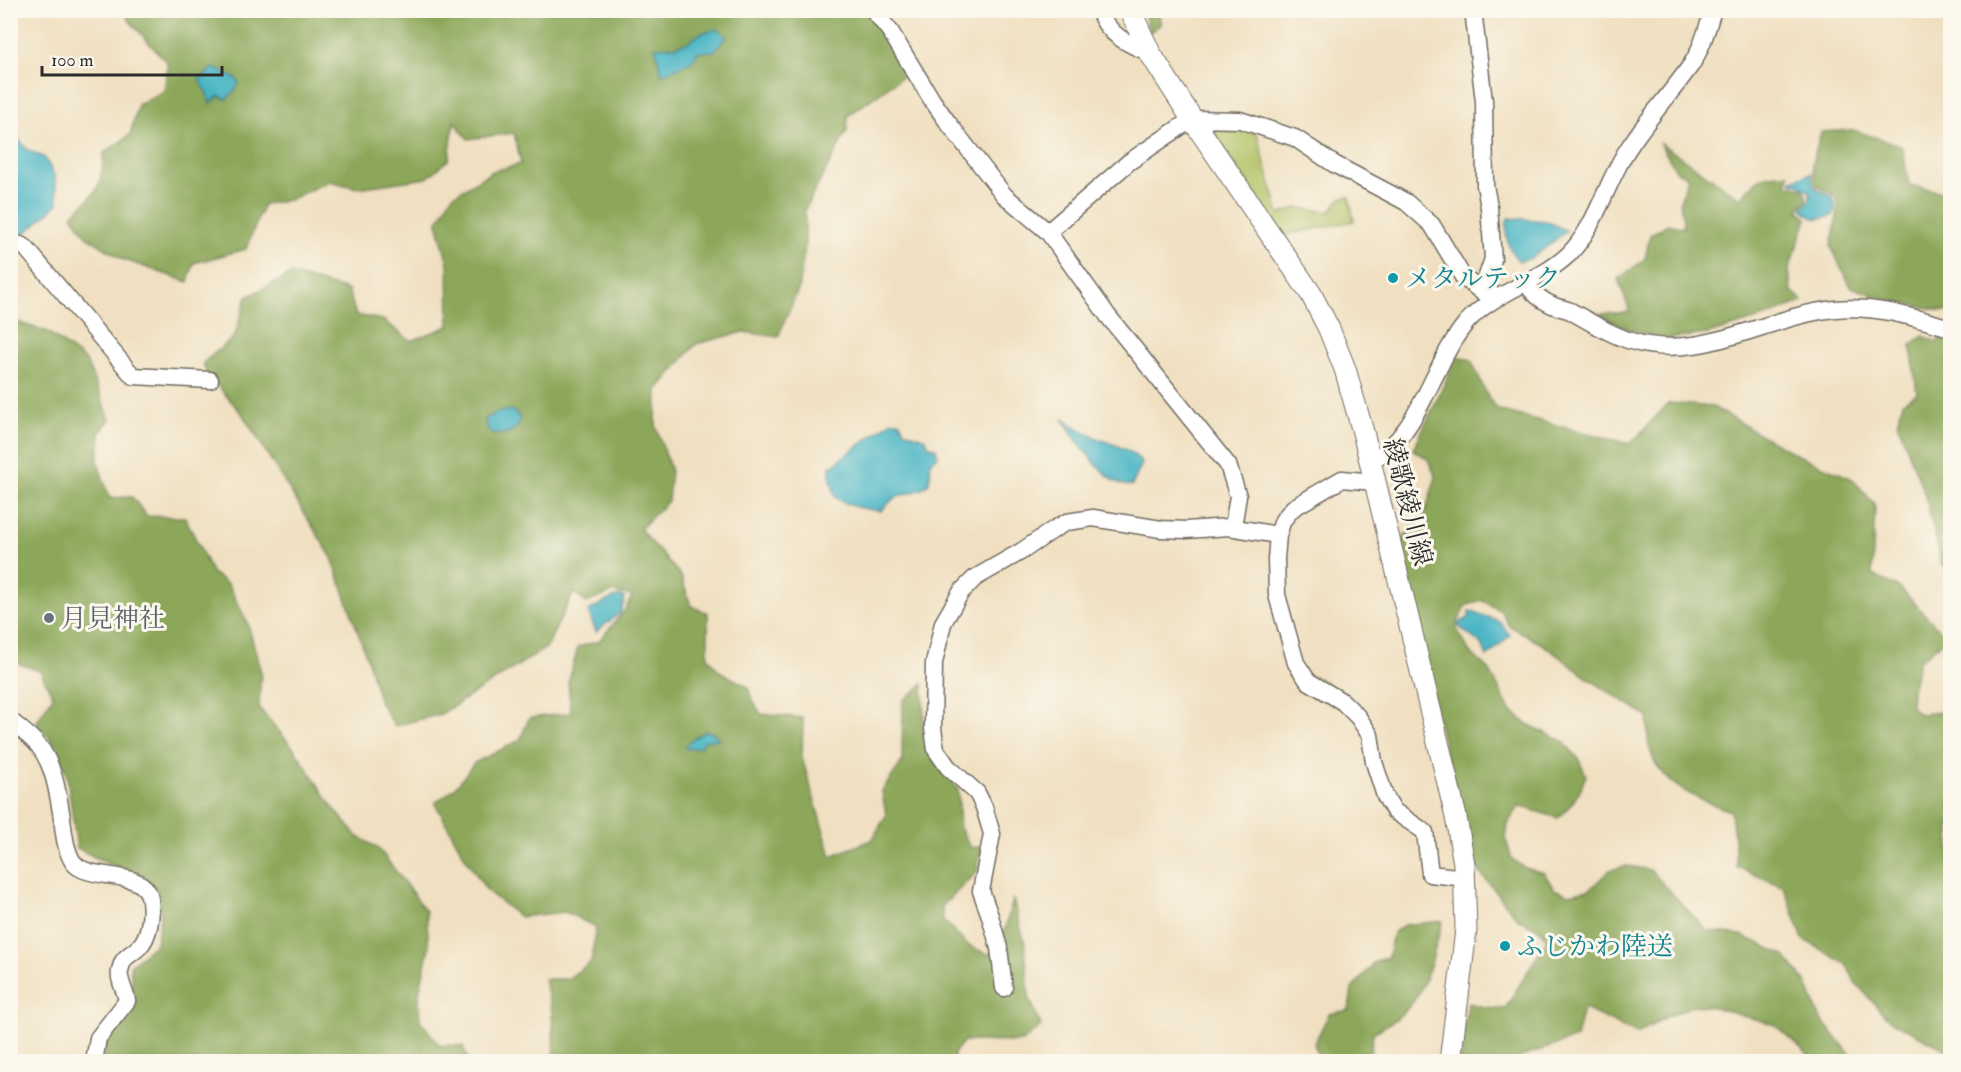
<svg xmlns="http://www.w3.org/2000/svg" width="1961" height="1072" viewBox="0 0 1961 1072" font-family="'IM FELL Double Pica','Noto Serif JP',serif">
	<rect width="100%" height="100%" fill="#fbf7ec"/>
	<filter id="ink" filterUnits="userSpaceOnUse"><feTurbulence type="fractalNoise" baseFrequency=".0167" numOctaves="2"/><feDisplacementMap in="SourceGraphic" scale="12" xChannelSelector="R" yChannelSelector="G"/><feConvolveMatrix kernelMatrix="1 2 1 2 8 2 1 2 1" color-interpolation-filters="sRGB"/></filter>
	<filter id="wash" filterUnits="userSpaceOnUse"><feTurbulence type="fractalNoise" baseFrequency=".008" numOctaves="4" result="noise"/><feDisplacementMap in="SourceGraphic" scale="24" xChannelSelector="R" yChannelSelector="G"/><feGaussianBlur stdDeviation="1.35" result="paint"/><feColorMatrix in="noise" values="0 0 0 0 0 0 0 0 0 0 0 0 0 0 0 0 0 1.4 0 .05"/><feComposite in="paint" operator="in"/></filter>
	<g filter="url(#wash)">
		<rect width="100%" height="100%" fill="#f0e0c1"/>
		<polygon fill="#b1c164" stroke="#6e7648" stroke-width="1.5" points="1237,126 1257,134 1279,215 1297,208 1330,212 1340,199 1349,196 1354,221 1281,236 1211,129"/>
		<g fill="#8ca75a" stroke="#5c6942" stroke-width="1.5">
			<path d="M124 11H865L889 37 903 76 848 116 847 131 805 209V247L798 290 778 337 743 332 696 344 657 390 656 426 671 471 668 501 640 529 681 576 691 606 708 613V657L719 671 747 686 753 700 761 714 803 718 802 758 831 856 872 840 886 815 882 791 902 762 903 701 923 684 924 717 934 756 958 790 960 828 971 848 983 846 976 873 942 906 943 920 967 945 989 955 1005 929 1013 900 1025 944 1029 997 1041 1026 1022 1042 964 1041 954 1053V1061H558L554 1055 552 1011 544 979H567L591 962 596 927 565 912 520 917 487 891 466 859 435 803 455 788 474 763 520 740 529 718 571 713 568 683 578 647 599 641 625 610 632 596 613 592 586 603 574 592 546 648 441 714 395 726 380 703 367 658 332 558 243 415 206 372 203 363 234 337 247 297 291 274 348 290 356 315 383 320 411 341 449 326 448 263 437 223 452 196 493 171 521 164 514 133 468 139 454 122 449 159 427 178 358 188 329 181 289 200 264 204 246 249 194 263 188 282 122 259 86 236 72 215C99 190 100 190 104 153L130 135 138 105 164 91 168 64 129 20Z"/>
			<polygon points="1143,11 1158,11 1161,24 1150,32"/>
			<polygon points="1853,130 1902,146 1909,185 1943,192 1950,192 1950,312 1891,301 1851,287 1831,247 1839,206 1836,196 1816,185 1812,164 1821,132"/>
			<path d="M1659 142 1740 198C1756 179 1764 172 1789 174L1786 184 1804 189 1808 200 1798 209 1807 219 1789 269 1791 290 1803 301 1765 317 1708 334 1665 339 1628 329 1598 314 1630 312 1618 279 1645 259 1650 235 1668 224 1684 228 1680 201 1688 177 1677 172Z"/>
			<polygon points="10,320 48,332 86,361 110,419 100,433 98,462 109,498 132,497 147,516 185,517 212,573 228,584 248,624 261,672 259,708 295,750 332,806 357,836 379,849 426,911 429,947 419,993 420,1020 439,1045 463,1046 469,1061 102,1061 109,1035 134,1001 130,965 156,944 161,911 155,886 139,873 106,863 77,848 67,776 58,748 36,723 53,696 40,671 11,661"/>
			<polygon points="1923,336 1936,342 1944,336 1950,346 1950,569 1942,566 1926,498 1898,424 1903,402 1917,393 1911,345"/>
			<path d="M1457 357 1471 360 1488 397 1498 410 1630 444 1669 403 1713 407 1791 452 1853 479 1875 505 1872 575 1900 588 1947 638 1919 661 1912 690 1911 707 1920 714 1950 711V1052L1889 1020 1855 982 1847 965 1803 939 1784 887 1737 867 1731 811C1697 799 1658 785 1649 746 1647 737 1648 726 1648 717L1586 677 1545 646 1509 626 1501 611 1481 600 1465 606 1456 627 1469 651 1490 671 1510 710 1527 724 1563 741 1578 758 1586 775C1579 795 1573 804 1558 818L1519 806 1508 823 1506 840 1512 859 1525 868 1544 873 1554 889 1569 894 1589 890 1610 870 1627 866 1650 870 1707 931 1741 935 1784 955 1806 982 1821 1020 1842 1044 1855 1061H1814L1811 1057 1775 1025 1714 1007 1694 1005 1662 1019 1637 1034 1583 1008 1576 1038 1510 1061H1460L1468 1003 1484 1007 1505 1009 1547 940 1541 930 1518 919 1473 864 1396 546 1424 516 1436 477 1427 458 1413 450Z"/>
			<path d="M1443 921C1432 955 1428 995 1397 1018 1390 1024 1381 1028 1373 1033L1370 1055 1372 1061H1321L1314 1044 1329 1014 1349 1010 1352 989 1375 962 1388 957 1393 933 1404 925Z"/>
		</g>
		<g fill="#49b5c5" stroke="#3a7078" stroke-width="1.5">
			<polygon points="718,29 727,37 714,51 698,52 691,62 662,74 655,47 676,46 688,42 701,33"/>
			<path d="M212 68C222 70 229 77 236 78L239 83 234 92 226 99 219 96 210 104 207 93 199 79 206 75Z"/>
			<polygon points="10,130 28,150 45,158 55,177 58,204 24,234 11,228"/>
			<path d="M1811 173 1814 187 1833 197 1836 208 1832 216C1817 219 1813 222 1802 208L1810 201V192L1798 184 1790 181Z"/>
			<path d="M1508 218 1546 221 1567 231 1532 258 1519 261C1508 251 1503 233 1508 218Z"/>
			<polygon points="512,410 520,418 517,428 505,434 492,434 487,428 485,419 499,412"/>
			<path d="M1063 419C1074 426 1085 433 1097 438 1114 446 1131 447 1142 464L1132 485C1109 491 1074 437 1063 419Z"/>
			<path d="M892 421H899L905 431 926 439 928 445 936 448 938 456 930 462C934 496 918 487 895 498 890 501 885 507 881 511 863 509 849 507 835 497 833 485 829 478 830 467Z"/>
			<path d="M620 596 625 598 620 613 596 632 588 611C599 606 607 599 620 596Z"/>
			<polygon points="1469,611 1499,621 1510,635 1487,657 1482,645 1458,626 1462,621 1469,618"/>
			<polygon points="706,731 713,733 719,739 704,741 700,747 686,749 685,746 695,737"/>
		</g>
	</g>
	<g filter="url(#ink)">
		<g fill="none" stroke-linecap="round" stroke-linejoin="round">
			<g stroke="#706a60" stroke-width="19">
				<g id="minor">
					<polyline points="873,10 890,31 932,100 949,124 1004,195 1048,232 1108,316 1228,465 1238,496 1233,527"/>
					<path d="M1099 10C1107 35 1128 44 1150 53"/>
					<polyline points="1473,10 1484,101 1485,185 1489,207 1493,259 1486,279 1492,300"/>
					<polyline points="1048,232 1129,162 1192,119 1240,120 1295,138 1334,164 1406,202 1432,225 1463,277 1492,300"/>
					<polyline points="10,241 25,247 133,376 210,380"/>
					<path d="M1526 282C1532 294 1544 302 1557 307 1563 309 1569 309 1574 313 1592 323 1611 335 1631 341 1701 363 1766 316 1835 309 1875 305 1913 317 1950 328"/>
					<path d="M1369 462C1421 436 1431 365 1466 323 1494 291 1538 283 1568 255 1595 229 1606 184 1626 152 1645 121 1670 95 1691 65 1702 48 1707 29 1713 10"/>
					<polyline points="1374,482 1342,479 1293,508 1283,520 1278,535 1276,559 1277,595 1296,663 1308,681 1343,702 1358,717 1370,735 1374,762 1385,796 1394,811 1425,832 1430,874 1466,878"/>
					<path d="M10 720C19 728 30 736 38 745 54 764 58 794 62 818 64 833 65 849 73 862 88 883 147 867 150 900 152 914 150 936 139 947 129 957 123 955 120 971 118 980 126 992 127 1001L98 1038 94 1062"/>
					<polyline points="1004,988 999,948 990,916 981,891 992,834 984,807 977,793 948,767 936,750 933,728 934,663 943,623 961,592 975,578 1022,551 1056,528 1067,522 1093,518 1161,529 1186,530 1229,527 1278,535"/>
				</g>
			</g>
			<g stroke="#706a60" stroke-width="23">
				<polyline id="major" points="1130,10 1150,53 1192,119 1311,294 1329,329 1345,369 1363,432 1419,663 1456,817 1464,864 1466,930 1450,1062"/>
			</g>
			<use href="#minor" stroke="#fff" stroke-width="16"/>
			<use href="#major" stroke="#fff" stroke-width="21"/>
		</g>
	</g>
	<g fill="#0f9aa8" stroke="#fbf7ec" stroke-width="2">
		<circle cx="1393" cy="278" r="6"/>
		<circle cx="1505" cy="946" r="6"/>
	</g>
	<circle fill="#6b7280" stroke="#fbf7ec" stroke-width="2" cx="49" cy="618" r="6"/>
	<g text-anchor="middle" stroke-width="6" stroke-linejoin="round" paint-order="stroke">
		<g font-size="26" fill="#0d838f" stroke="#fbf7ec" text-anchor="start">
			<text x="1405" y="287">メタルテック</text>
			<text x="1517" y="955">ふじかわ陸送</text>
		</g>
		<g font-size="26" fill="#2b2b2b" stroke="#fbf7ec">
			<text transform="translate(1408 502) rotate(76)" y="9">綾歌綾川線</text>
		</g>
		<g font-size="26" fill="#5b616d" stroke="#fbf7ec" text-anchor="start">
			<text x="61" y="627">月見神社</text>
		</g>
	</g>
	<rect width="1961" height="1072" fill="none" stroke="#fbf7ec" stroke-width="36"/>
	<path d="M42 66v9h180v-9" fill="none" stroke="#2b2b2b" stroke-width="3"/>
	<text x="51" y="66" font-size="18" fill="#2b2b2b" stroke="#fbf7ec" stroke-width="4.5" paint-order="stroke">100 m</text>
</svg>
